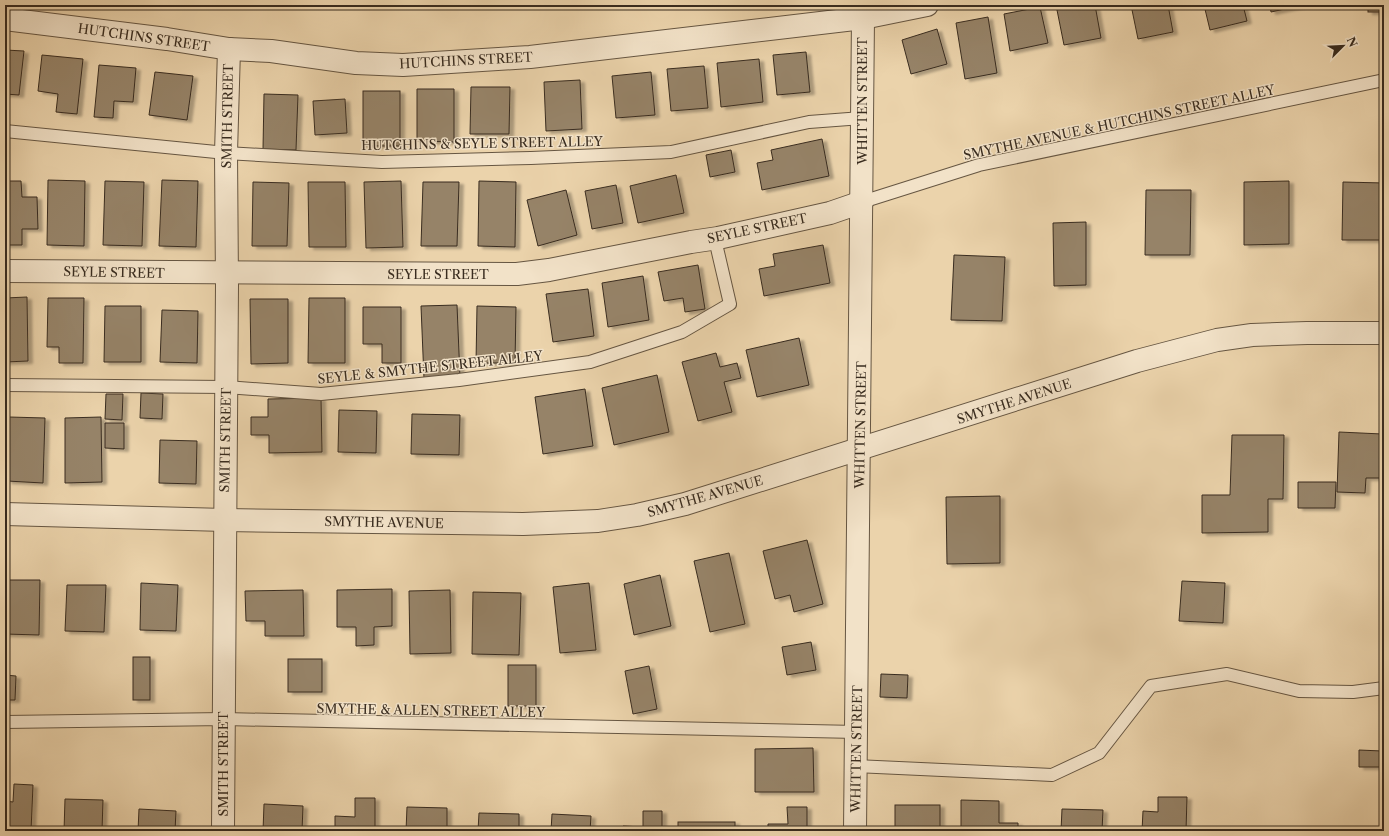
<svg xmlns="http://www.w3.org/2000/svg" width="1389" height="836" viewBox="0 0 1389 836" font-family="'Libre Caslon Text',serif">
	<defs>
		<filter id="shadow"><feDropShadow dx="4.5" dy="2.5" stdDeviation="1" flood-color="#0004"/></filter>
	</defs>
	<rect width="100%" height="100%" fill="#ebd3ab"/>
	<filter id="stains"><feTurbulence type="fractalNoise" baseFrequency=".005" numOctaves="4"/><feColorMatrix values="0 0 0 0 .2 0 0 0 0 .09 0 0 0 0 .02 0 0 0 .5 -.17"/></filter>
	<radialGradient id="worn" r=".72"><stop offset=".6" stop-color="#630" stop-opacity="0"/><stop offset="1" stop-color="#630" stop-opacity=".3"/></radialGradient>
	<g fill="#968368" stroke="#392c1f" filter="url(#shadow)">
		<polygon points="1056,5 1095,5 1101,38 1064,45"/>
		<polygon points="1131,5 1168,5 1173,32 1138,39"/>
		<polygon points="1204,5 1243,5 1247,21 1210,30"/>
		<polygon points="1270,5 1303,5 1271,12"/>
		<rect x="1368" y="5" width="16" height="7"/>
		<polygon points="1040,7 1048,43 1010,51 1004,14"/>
		<polygon points="988,17 997,73 965,79 956,23"/>
		<polygon points="937,29 947,64 911,74 902,40"/>
		<polygon points="5,50 24,51 19,95 5,94"/>
		<polygon points="806,52 810,92 777,95 773,55"/>
		<polygon points="42,55 83,59 77,114 56,112 58,94 38,91"/>
		<polygon points="759,59 763,102 721,107 717,63"/>
		<polygon points="99,65 136,68 133,102 114,101 113,118 94,117"/>
		<polygon points="704,66 708,108 671,111 667,69"/>
		<polygon points="155,72 193,76 187,120 149,115"/>
		<polygon points="651,72 655,115 616,118 612,76"/>
		<polygon points="580,80 582,129 546,131 544,82"/>
		<polygon points="471,87 510,87 509,134 470,134"/>
		<polygon points="417,89 454,89 454,142 417,141"/>
		<rect x="363" y="91" width="37" height="55"/>
		<polygon points="264,94 298,95 296,150 263,149"/>
		<polygon points="345,99 347,133 315,135 313,101"/>
		<polygon points="822,139 829,176 762,190 757,163 773,160 771,150"/>
		<polygon points="731,150 735,172 710,177 706,155"/>
		<polygon points="676,175 684,213 638,223 630,186"/>
		<polygon points="48,180 85,181 84,246 47,245"/>
		<polygon points="162,180 198,181 196,247 159,246"/>
		<polygon points="5,181 21,181 22,197 37,197 38,229 22,229 22,245 5,245"/>
		<polygon points="105,181 144,182 142,246 103,245"/>
		<polygon points="401,181 403,247 366,248 364,182"/>
		<polygon points="479,181 516,182 515,247 478,246"/>
		<polygon points="1289,181 1289,244 1244,245 1244,182"/>
		<polygon points="253,182 289,183 287,246 252,246"/>
		<polygon points="308,182 345,182 346,247 309,247"/>
		<polygon points="423,182 459,182 457,246 421,246"/>
		<polygon points="1343,182 1384,183 1384,240 1342,240"/>
		<polygon points="616,185 623,223 592,229 585,191"/>
		<polygon points="566,190 577,235 538,246 527,200"/>
		<polygon points="1146,190 1191,190 1190,255 1145,255"/>
		<polygon points="1086,222 1086,285 1054,286 1053,223"/>
		<polygon points="823,245 830,283 764,296 759,269 775,266 773,254"/>
		<polygon points="954,255 1005,257 1002,321 951,320"/>
		<polygon points="698,265 705,309 685,312 683,298 664,301 658,272"/>
		<polygon points="643,276 649,320 608,327 602,283"/>
		<polygon points="588,289 594,336 553,342 546,294"/>
		<polygon points="27,297 28,361 5,362 5,298"/>
		<polygon points="48,298 84,298 83,363 59,363 59,347 47,347"/>
		<polygon points="309,298 345,298 345,363 308,363"/>
		<polygon points="250,299 288,299 288,363 251,364"/>
		<polygon points="457,305 460,377 424,379 421,306"/>
		<polygon points="105,306 141,306 141,362 104,362"/>
		<polygon points="477,306 516,307 515,363 476,363"/>
		<polygon points="363,307 401,307 401,363 382,363 382,344 363,344"/>
		<polygon points="162,310 198,311 197,363 160,362"/>
		<polygon points="799,338 809,385 757,397 746,350"/>
		<polygon points="716,353 720,367 737,363 741,378 724,382 732,412 698,421 682,362"/>
		<polygon points="657,375 669,432 614,445 602,388"/>
		<polygon points="585,389 593,446 543,454 535,397"/>
		<polygon points="141,393 163,394 162,419 140,418"/>
		<polygon points="106,394 123,394 122,420 105,419"/>
		<polygon points="321,398 322,452 269,453 269,435 251,435 251,417 268,417 268,399"/>
		<polygon points="339,410 377,411 376,453 338,452"/>
		<polygon points="412,414 460,415 459,455 411,454"/>
		<polygon points="9,417 45,418 43,483 7,481"/>
		<polygon points="101,417 102,482 65,483 65,418"/>
		<polygon points="105,423 124,423 124,449 105,448"/>
		<polygon points="1339,432 1382,434 1380,478 1366,478 1365,493 1337,492"/>
		<polygon points="1232,435 1284,435 1283,499 1268,499 1268,532 1202,533 1202,495 1230,495"/>
		<polygon points="160,440 197,441 196,484 159,483"/>
		<polygon points="1298,482 1336,482 1335,508 1298,508"/>
		<polygon points="1000,496 1000,563 947,564 946,497"/>
		<polygon points="807,540 823,604 794,612 790,595 775,599 763,551"/>
		<polygon points="729,553 745,624 710,632 694,561"/>
		<polygon points="660,575 671,626 634,635 624,584"/>
		<polygon points="5,580 40,580 39,635 5,634"/>
		<polygon points="1182,581 1225,583 1223,623 1179,621"/>
		<polygon points="141,583 178,585 176,631 140,630"/>
		<polygon points="589,583 596,650 560,653 553,587"/>
		<polygon points="67,585 106,585 104,632 65,631"/>
		<polygon points="392,589 392,626 374,627 374,645 356,646 356,627 337,627 337,590"/>
		<polygon points="303,590 304,636 265,636 265,621 246,621 245,591"/>
		<polygon points="450,590 451,653 410,654 409,591"/>
		<polygon points="473,592 521,593 519,655 472,654"/>
		<polygon points="811,642 816,670 787,675 782,647"/>
		<rect x="133" y="657" width="17" height="43"/>
		<rect x="288" y="659" width="34" height="33"/>
		<rect x="508" y="665" width="28" height="41"/>
		<polygon points="649,666 657,709 633,714 625,671"/>
		<polygon points="881,674 908,675 907,698 880,697"/>
		<polygon points="5,675 16,676 15,700 5,700"/>
		<polygon points="1382,712 1384,712 1384,801 1382,801 1383,767 1359,767 1359,750 1382,751"/>
		<polygon points="813,748 814,792 755,792 755,749"/>
		<polygon points="14,784 33,785 31,831 5,831 5,801 13,802"/>
		<polygon points="1158,797 1187,797 1186,831 1142,831 1143,811 1158,812"/>
		<polygon points="355,798 375,798 375,831 335,831 335,816 355,817"/>
		<polygon points="65,799 103,800 102,831 64,831"/>
		<polygon points="961,800 999,801 999,823 1018,823 1018,831 961,831"/>
		<polygon points="264,804 303,806 302,831 263,831"/>
		<rect x="895" y="805" width="45" height="26"/>
		<polygon points="407,807 447,808 447,831 406,831"/>
		<polygon points="787,807 807,807 807,831 768,831 768,824 788,824"/>
		<polygon points="139,809 176,811 175,831 138,831"/>
		<polygon points="1062,809 1103,810 1102,831 1061,831"/>
		<polygon points="643,811 662,811 662,831 623,831 623,826 643,827"/>
		<polygon points="479,813 519,814 519,831 478,831"/>
		<polygon points="552,814 591,816 590,831 551,831"/>
		<rect x="678" y="822" width="57" height="9"/>
	</g>
	<g fill="none" stroke-linecap="round" stroke-linejoin="round">
		<g stroke="#665642" stroke-width="14">
			<g id="service">
				<polyline points="5,131 226,153 382,162 531,158 671,152 809,122 862,118"/>
				<polyline points="862,202 979,165 1384,80"/>
				<polyline points="5,385 226,387 321,394 459,380 590,362 682,332 730,304 717,248 718,238"/>
				<polyline points="5,722 224,719 857,732"/>
				<polyline points="855,766 1052,775 1099,753 1151,686 1227,674 1299,691 1353,692 1384,688"/>
			</g>
		</g>
		<g stroke="#665642" stroke-width="24">
			<g id="minor">
				<polyline points="5,19 167,39 229,49 271,51 356,63 403,65 530,57 863,18 927,5"/>
				<polyline points="5,271 517,274 549,270 691,242 718,238 830,213 862,202"/>
				<polyline points="5,514 225,520 523,524 598,521 637,515 685,504 1137,361 1217,340 1252,335 1307,333 1384,333"/>
				<polyline points="223,831 227,285 226,153 229,49"/>
				<polyline points="855,831 863,18"/>
			</g>
		</g>
		<use href="#service" stroke="#f2e2c8" stroke-width="12"/>
		<use href="#minor" stroke="#f2e2c8" stroke-width="22"/>
	</g>
	<g text-anchor="middle" stroke-width="3" stroke-linejoin="round" paint-order="stroke">
		<g font-size="13" fill="#392c1f" stroke="#f2e2c8">
			<text transform="translate(144 37) rotate(8)" y="5">HUTCHINS STREET</text>
			<text transform="translate(466 60) rotate(-3)" y="5">HUTCHINS STREET</text>
			<text transform="translate(862 101) rotate(-90)" y="5">WHITTEN STREET</text>
			<text transform="translate(227 116) rotate(-89)" y="5">SMITH STREET</text>
			<text transform="translate(1119 122) rotate(-12)" y="5">SMYTHE AVENUE &amp; HUTCHINS STREET ALLEY</text>
			<text transform="translate(482 143) rotate(-1)" y="5">HUTCHINS &amp; SEYLE STREET ALLEY</text>
			<text transform="translate(757 228) rotate(-12)" y="5">SEYLE STREET</text>
			<text transform="translate(114 272) rotate(1)" y="5">SEYLE STREET</text>
			<text x="438" y="279">SEYLE STREET</text>
			<text transform="translate(430 367) rotate(-6)" y="5">SEYLE &amp; SMYTHE STREET ALLEY</text>
			<text transform="translate(1014 401) rotate(-18)" y="5">SMYTHE AVENUE</text>
			<text transform="translate(860 425) rotate(-89)" y="5">WHITTEN STREET</text>
			<text transform="translate(225 440) rotate(-89)" y="5">SMITH STREET</text>
			<text transform="translate(705 496) rotate(-16)" y="5">SMYTHE AVENUE</text>
			<text transform="translate(384 522) rotate(1)" y="5">SMYTHE AVENUE</text>
			<text transform="translate(431 710) rotate(1)" y="5">SMYTHE &amp; ALLEN STREET ALLEY</text>
			<text transform="translate(856 749) rotate(-89)" y="5">WHITTEN STREET</text>
			<text transform="translate(223 764) rotate(-90)" y="5">SMITH STREET</text>
		</g>
	</g>
	<rect width="1389" height="836" fill="none" stroke="#ebd3ab" stroke-width="20"/>
	<rect x="6" y="6" width="1377" height="824" fill="none" stroke="#392c1f" stroke-width="2"/>
	<rect x="10" y="10" width="1369" height="816" fill="none" stroke="#392c1f"/>
	<g transform="translate(1343 46) rotate(66)" stroke="#f2e2c8" stroke-width="3" paint-order="stroke">
	<path d="M0-3L7 15L0 10L-7 15Z" fill="#392c1f"/>
	<text y="-6" font-size="11" font-weight="bold" text-anchor="middle" fill="#392c1f">N</text>
	</g>
	<rect width="100%" height="100%" filter="url(#stains)"/>
	<rect width="100%" height="100%" fill="url(#worn)"/>
</svg>
